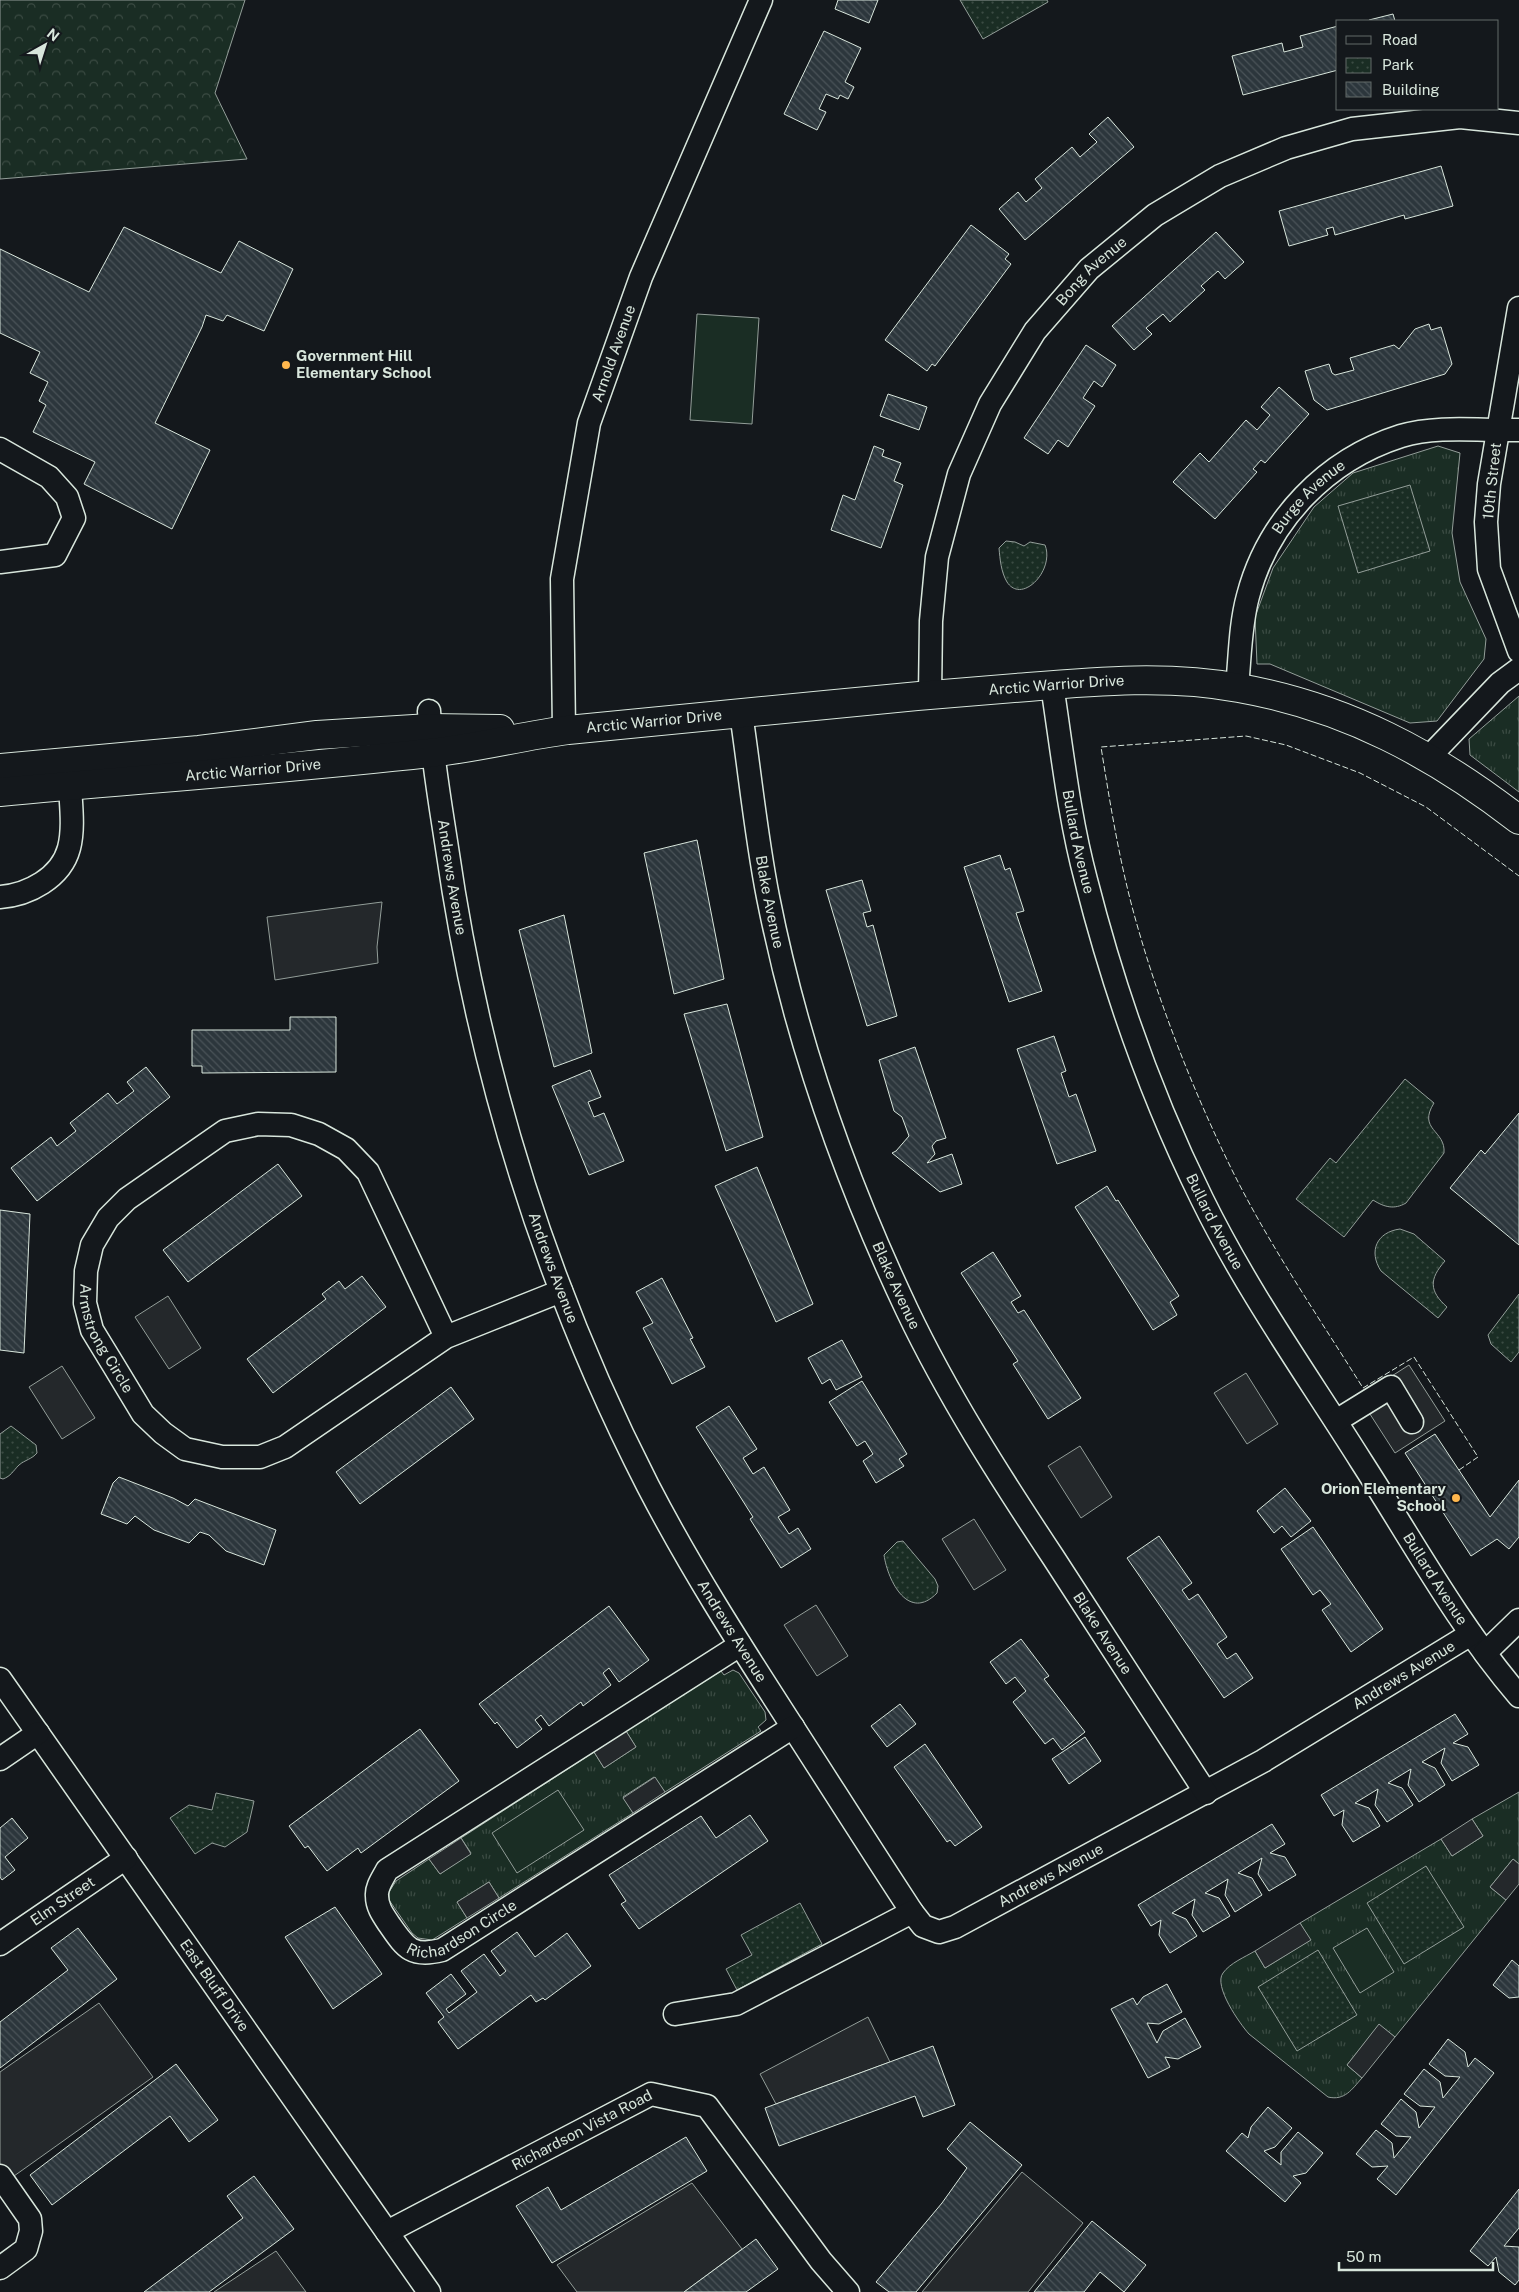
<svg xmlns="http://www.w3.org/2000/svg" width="1519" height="2292" viewBox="0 0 1519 2292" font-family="'Public Sans',sans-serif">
	<defs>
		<pattern id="grass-tufts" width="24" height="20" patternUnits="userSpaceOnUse" patternTransform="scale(1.25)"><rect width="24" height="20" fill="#1a2d24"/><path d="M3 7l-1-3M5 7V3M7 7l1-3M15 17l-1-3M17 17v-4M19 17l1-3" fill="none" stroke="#3b4b43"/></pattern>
		<pattern id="forest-crowns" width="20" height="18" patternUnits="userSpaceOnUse" patternTransform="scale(1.25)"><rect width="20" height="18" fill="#1a2d24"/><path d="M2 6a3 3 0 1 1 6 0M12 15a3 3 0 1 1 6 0" fill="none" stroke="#3b4b43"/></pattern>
		<pattern id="park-dots" width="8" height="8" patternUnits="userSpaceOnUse" patternTransform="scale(1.25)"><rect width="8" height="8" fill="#1a2d24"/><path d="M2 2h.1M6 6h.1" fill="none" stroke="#3b4b43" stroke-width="1.8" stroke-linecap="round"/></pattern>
		<pattern id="building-back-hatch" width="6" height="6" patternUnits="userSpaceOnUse" patternTransform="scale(1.25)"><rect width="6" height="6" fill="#2c363c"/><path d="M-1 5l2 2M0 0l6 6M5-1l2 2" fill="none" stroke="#4a5358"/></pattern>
	</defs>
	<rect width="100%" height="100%" fill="#14181c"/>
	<g fill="url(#grass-tufts)" stroke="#939e99">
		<polygon points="1438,446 1460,453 1452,533 1460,582 1486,639 1484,659 1437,721 1410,723 1270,664 1257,664 1255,617 1273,568 1314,507 1353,473"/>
		<polygon points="1519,696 1519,792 1470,755 1469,739"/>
		<polygon points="733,1670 739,1673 765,1712 766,1720 758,1727 761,1731 665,1792 654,1777 623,1797 633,1813 499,1898 489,1882 457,1902 467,1918 432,1940 418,1938 412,1933 389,1900 389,1892 396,1881 429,1859 440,1874 471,1853 461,1838 594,1752 604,1768 636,1747 626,1731 721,1671 724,1675"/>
		<path d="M1519 1792V1864L1513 1859 1490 1887 1506 1900 1395 2037 1379 2025 1347 2065 1362 2078C1352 2089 1345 2101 1328 2097L1249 2034C1240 2024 1213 1986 1223 1973 1230 1963 1245 1957 1255 1951L1265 1968 1310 1940 1300 1923 1441 1839 1452 1856 1483 1836 1472 1819Z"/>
	</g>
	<polygon fill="url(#forest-crowns)" stroke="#939e99" points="0,0 245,0 215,93 247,159 0,179"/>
	<g fill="url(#park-dots)" stroke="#939e99">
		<polygon points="960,0 1047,0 1048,2 983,39"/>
		<polygon points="1410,485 1430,551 1358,573 1338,506"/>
		<path d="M1006 541 1015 542 1024 546 1030 542 1045 545C1055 570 1022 605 1007 582 1001 572 1000 559 999 548Z"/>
		<path d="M1405 1079 1434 1103C1417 1130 1446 1130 1444 1153L1406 1203C1394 1210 1384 1207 1373 1200L1344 1237 1296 1199 1330 1158 1336 1163Z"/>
		<path d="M1400 1229 1414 1234 1445 1261C1429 1279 1429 1291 1447 1307L1438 1318 1381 1271C1368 1251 1377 1232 1400 1229Z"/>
		<polygon points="1519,1294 1519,1352 1511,1362 1491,1344 1488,1335"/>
		<path d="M11 1426 36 1445 37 1453C32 1459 25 1460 19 1465 13 1471 11 1476 3 1479L0 1478V1434Z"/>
		<path d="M903 1541 935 1579 938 1586 937 1593C909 1622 888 1582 884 1555L897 1542Z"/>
		<polygon points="216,1793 254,1801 247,1832 225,1847 212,1843 195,1854 170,1818 189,1805 212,1810"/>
		<polygon points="1426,1866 1464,1927 1404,1964 1367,1903"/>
		<polygon points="800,1903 822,1944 737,1990 726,1969 752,1955 741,1935"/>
		<polygon points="1318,1950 1357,2015 1297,2051 1258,1987"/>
	</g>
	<g fill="#1a2d24" stroke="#939e99">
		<polygon points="697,314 759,318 752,424 690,420"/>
		<polygon points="558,1790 584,1830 517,1873 492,1833"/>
		<polygon points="1367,1928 1394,1972 1360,1993 1333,1948"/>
	</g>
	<g fill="#24282b" stroke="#939e99">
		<polygon points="382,902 377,947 378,963 275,980 267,917"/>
		<polygon points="168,1296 201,1348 169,1369 135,1317"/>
		<polygon points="1409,1365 1445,1421 1395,1453 1359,1397"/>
		<polygon points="62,1366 95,1418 62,1439 29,1387"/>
		<polygon points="1246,1373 1278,1424 1247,1444 1214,1393"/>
		<polygon points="1080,1446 1112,1497 1081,1518 1048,1466"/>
		<polygon points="974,1519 1006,1570 974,1590 942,1539"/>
		<polygon points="816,1605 848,1656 817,1676 784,1625"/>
		<polygon points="626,1731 636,1747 604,1768 594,1752"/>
		<polygon points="655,1777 665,1792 633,1813 623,1798"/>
		<polygon points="1472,1819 1483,1836 1452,1856 1441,1839"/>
		<polygon points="461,1838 471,1854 440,1874 429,1859"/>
		<polygon points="1513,1859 1519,1864 1519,1884 1506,1900 1490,1887"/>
		<polygon points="489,1882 499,1898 467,1918 457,1902"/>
		<polygon points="1300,1923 1311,1940 1265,1968 1255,1951"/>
		<polygon points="99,2003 153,2077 0,2186 0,2072"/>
		<polygon points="868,2017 890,2062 776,2104 760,2074"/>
		<polygon points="1379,2024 1395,2037 1362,2078 1347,2065"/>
		<polygon points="1022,2172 1083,2223 1028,2292 922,2292"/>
		<polygon points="692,2183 742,2249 684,2292 577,2292 557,2265"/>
		<polygon points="276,2251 306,2292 214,2292"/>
	</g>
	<g fill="url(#building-back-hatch)" stroke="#d8e6dc">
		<polygon points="838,0 878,0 869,23 835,9"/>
		<polygon points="1393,14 1395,21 1369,21 1369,20"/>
		<polygon points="1338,26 1338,70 1243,95 1232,56 1282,43 1284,52 1303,47 1300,36"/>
		<polygon points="824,31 861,48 845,82 854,87 848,99 840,95 838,99 826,94 819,109 826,112 817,130 784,114"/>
		<polygon points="1108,117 1134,147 1025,240 999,209 1018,192 1026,202 1042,188 1035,179 1072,147 1080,157 1097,142 1089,134"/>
		<polygon points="1441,166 1453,206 1405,219 1404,215 1335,235 1333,227 1326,229 1328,235 1289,246 1279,211"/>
		<polygon points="971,225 1009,254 1005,259 1011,264 935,366 932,364 927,371 885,340"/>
		<polygon points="124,227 221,273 239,241 293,269 264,331 227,315 223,321 206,315 202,327 155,423 210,450 172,529 84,484 95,462 33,432 46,405 39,401 48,382 30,373 40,352 0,333 0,249 89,292"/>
		<polygon points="1216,232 1244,262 1225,279 1218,271 1201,286 1205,290 1170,322 1163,314 1146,328 1152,334 1134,350 1112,326"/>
		<polygon points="1429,324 1431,330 1441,327 1452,364 1445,374 1327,410 1314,400 1305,371 1329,364 1332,373 1335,375 1354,370 1350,358 1394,345 1399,349 1415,329"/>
		<polygon points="1086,345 1116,365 1102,387 1094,381 1083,398 1095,406 1068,447 1058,440 1048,454 1024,438"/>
		<polygon points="1279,387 1309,414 1265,463 1261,460 1253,469 1257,472 1215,519 1173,482 1200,453 1209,462 1246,420 1257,430 1270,415 1261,407"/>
		<polygon points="888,394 927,407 919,430 880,416"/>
		<polygon points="874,446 884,450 882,456 901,463 894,481 903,485 881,548 831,530 843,495 855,500"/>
		<polygon points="697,840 724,979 674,994 644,853"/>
		<polygon points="1000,855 1005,870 1010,868 1024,911 1016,913 1042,991 1009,1002 964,867"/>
		<polygon points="862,880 871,911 863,913 867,927 873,925 897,1016 867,1026 826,890"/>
		<polygon points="564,915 592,1053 554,1067 519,930"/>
		<polygon points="727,1004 763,1137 726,1151 684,1014"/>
		<polygon points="290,1017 336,1017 336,1072 202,1073 202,1066 192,1066 192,1030 290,1030"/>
		<polygon points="1054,1036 1066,1071 1061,1073 1069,1097 1076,1094 1096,1151 1057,1164 1017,1049"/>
		<polygon points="915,1047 946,1138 936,1141 932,1146 935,1154 927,1163 952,1154 962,1184 940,1192 892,1153 896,1151 909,1136 902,1117 894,1111 879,1060"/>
		<polygon points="146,1067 170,1097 37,1201 11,1168 51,1137 57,1146 76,1131 70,1123 108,1093 117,1104 134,1091 127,1082"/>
		<polygon points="590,1070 601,1097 588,1102 594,1117 604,1113 624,1161 589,1175 552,1086"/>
		<polygon points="1519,1113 1519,1245 1450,1188 1481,1150 1485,1154"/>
		<polygon points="278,1164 302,1196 188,1282 163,1250"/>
		<polygon points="757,1167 813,1304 776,1322 715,1186"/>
		<polygon points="1107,1186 1116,1201 1118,1200 1179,1296 1170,1302 1177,1315 1153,1330 1075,1207"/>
		<polygon points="0,1210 30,1214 24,1353 0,1350"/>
		<polygon points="993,1252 1021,1296 1011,1302 1018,1313 1024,1310 1081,1398 1048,1419 1013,1364 1018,1361 961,1273"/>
		<polygon points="362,1276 386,1307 273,1393 247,1359 326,1299 322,1294 339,1281 345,1289"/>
		<polygon points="662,1278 693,1338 690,1339 705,1367 672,1384 643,1328 653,1323 636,1292"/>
		<polygon points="842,1340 862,1377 836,1390 830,1379 822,1384 808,1358"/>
		<polygon points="862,1381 907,1454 899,1459 904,1466 876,1483 863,1461 873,1454 865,1441 857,1446 829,1402"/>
		<polygon points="451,1387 474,1419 360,1504 336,1472"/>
		<polygon points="729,1406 757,1449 743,1458 753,1474 764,1467 790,1510 778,1517 789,1534 798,1528 811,1549 781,1568 750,1519 753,1517 696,1427"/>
		<polygon points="1435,1434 1490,1517 1519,1480 1519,1537 1509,1549 1497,1539 1471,1556 1405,1453"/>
		<polygon points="119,1477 173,1498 188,1506 195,1499 276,1530 264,1565 226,1551 209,1535 200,1532 189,1543 154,1530 135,1516 127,1524 101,1514 113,1483"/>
		<polygon points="1285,1488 1311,1521 1291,1537 1282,1526 1274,1533 1257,1511"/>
		<polygon points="1313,1527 1383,1629 1351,1652 1322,1610 1331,1604 1320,1590 1313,1595 1281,1549"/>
		<polygon points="1159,1536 1192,1583 1182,1590 1189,1600 1198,1594 1227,1637 1217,1644 1227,1659 1236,1653 1253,1678 1224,1698 1127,1558"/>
		<polygon points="609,1606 649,1660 619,1682 609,1668 603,1673 611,1685 583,1706 581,1702 549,1726 541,1715 535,1720 542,1729 517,1748 497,1722 495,1724 479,1704"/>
		<polygon points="1021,1639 1049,1676 1044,1679 1085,1732 1062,1750 1053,1738 1045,1744 1013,1702 1026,1691 1015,1677 1006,1684 990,1662"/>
		<polygon points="900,1704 916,1724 887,1747 871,1726"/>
		<polygon points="1455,1714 1468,1734 1453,1743 1468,1747 1479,1765 1452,1781 1441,1763 1445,1748 1422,1762 1435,1768 1445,1785 1419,1802 1408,1785 1411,1769 1388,1783 1402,1788 1413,1805 1387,1822 1375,1805 1378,1789 1355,1803 1369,1808 1380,1826 1353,1842 1342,1825 1344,1810 1334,1816 1321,1795"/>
		<polygon points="420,1729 459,1781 361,1853 358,1848 327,1871 308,1846 305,1848 289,1826"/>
		<polygon points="1085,1737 1101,1761 1069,1784 1052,1759"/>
		<polygon points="925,1744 982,1827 955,1846 950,1840 947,1842 894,1767"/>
		<polygon points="750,1815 768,1841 639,1929 621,1904 626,1901 609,1875 701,1816 716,1838"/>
		<polygon points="12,1818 28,1838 5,1857 15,1870 2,1880 0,1877 0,1828"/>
		<polygon points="1272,1824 1285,1844 1270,1853 1285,1857 1296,1875 1269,1891 1258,1874 1262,1858 1238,1873 1252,1878 1262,1895 1235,1912 1225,1895 1228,1879 1205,1893 1219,1898 1230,1916 1203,1932 1192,1915 1195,1899 1172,1913 1186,1919 1197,1936 1170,1953 1159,1935 1161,1920 1151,1926 1138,1905"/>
		<polygon points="335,1907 382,1974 333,2009 285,1937"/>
		<polygon points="78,1928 117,1979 0,2068 0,2022 68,1970 51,1948"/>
		<polygon points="517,1932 535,1957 567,1933 591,1966 545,2000 543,1998 536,2002 531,1995 458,2049 438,2022 444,2017 426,1993 451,1974 466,1994 446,2009 449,2013 477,1992 461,1971 484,1954 500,1976 506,1971 491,1951"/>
		<polygon points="1512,1960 1519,1966 1519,1997 1509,1998 1493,1985"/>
		<polygon points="1167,1984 1182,2012 1159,2024 1147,2023 1157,2043 1163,2031 1185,2018 1201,2047 1178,2059 1165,2057 1170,2067 1148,2078 1111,2009 1133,1998 1137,2005 1143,1997"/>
		<polygon points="1448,2039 1465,2052 1468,2067 1475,2058 1494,2073 1396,2195 1377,2179 1388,2166 1372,2167 1356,2154 1376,2130 1392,2143 1394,2158 1411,2137 1396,2136 1381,2124 1401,2099 1416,2112 1419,2128 1435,2107 1420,2106 1404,2094 1424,2069 1440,2082 1443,2098 1460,2077 1445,2076 1429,2064"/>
		<polygon points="933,2046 955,2105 923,2117 915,2096 779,2146 765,2108"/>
		<polygon points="176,2064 218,2120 189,2142 170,2116 52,2205 30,2175"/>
		<polygon points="1268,2107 1292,2128 1275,2147 1264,2151 1281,2165 1281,2152 1298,2132 1323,2153 1306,2173 1293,2176 1301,2183 1285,2202 1226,2151 1242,2133 1248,2138 1251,2127"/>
		<polygon points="970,2122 1022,2165 916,2292 889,2292 876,2282 942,2203 967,2168 947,2149"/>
		<polygon points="686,2137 707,2171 552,2263 516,2206 548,2187 561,2210"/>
		<polygon points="254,2176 294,2229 209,2292 144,2292 243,2218 227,2196"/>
		<polygon points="1519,2189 1519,2228 1504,2246 1519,2247 1519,2280 1515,2285 1499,2272 1496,2257 1488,2266 1470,2251"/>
		<polygon points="1092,2221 1146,2265 1124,2292 1100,2272 1084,2292 1034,2292"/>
		<polygon points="756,2239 778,2269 746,2292 684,2292"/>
	</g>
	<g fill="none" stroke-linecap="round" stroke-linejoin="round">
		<g stroke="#d8e6dc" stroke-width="25">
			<g id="minor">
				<polyline points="1519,308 1489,484 1486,522 1489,569 1519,651"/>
				<polyline points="0,449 49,477 67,497 74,518 55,555 0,562"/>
				<path id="s1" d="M1052 685C1062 750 1069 817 1086 880 1114 990 1152 1098 1202 1199 1247 1291 1307 1375 1361 1461 1412 1540 1458 1625 1519 1696"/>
				<path id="s2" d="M1237 687C1240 658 1240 625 1248 596 1268 520 1326 460 1401 436 1438 425 1481 431 1519 430"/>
				<path id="s3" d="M930 695 931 621 937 557 959 474 990 404 1035 331 1089 269 1155 215 1220 176 1286 148 1352 129 1460 117 1519 123"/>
				<path id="s4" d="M429 711C432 757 440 802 447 848 479 1070 546 1287 648 1486 690 1567 738 1642 787 1718 829 1783 870 1848 912 1912L923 1926 939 1932 955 1927 1263 1761 1471 1634"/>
				<path id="s5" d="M741 713C750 774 756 836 768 897 796 1039 845 1179 907 1310 948 1396 1000 1477 1053 1557 1104 1636 1155 1714 1206 1793"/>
				<path id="s6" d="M564 731 562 579 589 423 641 277 761 0"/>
				<polyline points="1429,757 1500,683 1519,669"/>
				<path d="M0 897C28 895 61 878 69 848 74 829 71 806 70 786"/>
				<path id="s7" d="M446 1337 368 1172 346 1149 319 1134 291 1125 258 1124 225 1131 127 1199 108 1218 92 1245 86 1271 85 1303 92 1330 114 1366 143 1414 163 1433 185 1449 222 1457H260L285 1447 446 1337 561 1291"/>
				<polyline points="1336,1421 1391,1387 1412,1422"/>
				<path id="s8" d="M740 1645 387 1870C383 1878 376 1887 377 1896 377 1907 383 1915 389 1924 405 1947 411 1958 442 1950L793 1727"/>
				<polyline points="1485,1653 1519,1620"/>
				<path id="s9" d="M0 1679 429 2292"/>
				<polyline points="0,1759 38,1733"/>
				<path id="s10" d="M0 1944 126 1858"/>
				<polyline points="675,2014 736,2004 912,1912"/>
				<polyline points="0,2176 30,2219 31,2231 26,2249 0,2268"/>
				<path id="s11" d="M387 2232 651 2094 707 2106 821 2261 848 2292"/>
			</g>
		</g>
		<g stroke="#d8e6dc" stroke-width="30">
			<g id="major">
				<polyline points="0,768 199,750 317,735 430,728 500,729"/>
				<path id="s12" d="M0 792C143 779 286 769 429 753 476 748 522 736 568 730 654 721 740 713 825 705 893 698 961 692 1028 687 1098 681 1170 675 1239 688 1346 707 1434 754 1519 820"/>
			</g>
		</g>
		<use href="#minor" stroke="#14181c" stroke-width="22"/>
		<use href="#major" stroke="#14181c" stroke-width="28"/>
		<path stroke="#d8e6dc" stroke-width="1" stroke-dasharray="6 2.5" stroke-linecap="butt" d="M1459 1470 1478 1457 1414 1357 1363 1388C1318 1316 1269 1245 1231 1168 1191 1086 1158 1001 1134 914 1119 859 1110 803 1101 747L1246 736 1286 745 1360 773 1426 807 1519 876"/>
	</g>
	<g fill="#ffb74d" stroke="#14181c" stroke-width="2">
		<circle cx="286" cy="365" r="5"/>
		<circle cx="1456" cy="1498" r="5"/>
	</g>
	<g text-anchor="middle" stroke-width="4" stroke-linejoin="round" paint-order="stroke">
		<g font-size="15" fill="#d8e6dc" stroke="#14181c">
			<text dy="5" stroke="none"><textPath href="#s3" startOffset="469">Bong Avenue</textPath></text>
			<text dy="5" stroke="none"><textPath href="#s6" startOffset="384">Arnold Avenue</textPath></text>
			<text transform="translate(1492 481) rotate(-84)" y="5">10th Street</text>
			<text dy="5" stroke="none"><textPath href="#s2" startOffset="210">Burge Avenue</textPath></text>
			<text dy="5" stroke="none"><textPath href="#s12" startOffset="1062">Arctic Warrior Drive</textPath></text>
			<text dy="5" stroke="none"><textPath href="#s12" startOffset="658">Arctic Warrior Drive</textPath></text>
			<text dy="5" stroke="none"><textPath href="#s12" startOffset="254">Arctic Warrior Drive</textPath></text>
			<text dy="5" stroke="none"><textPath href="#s1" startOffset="159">Bullard Avenue</textPath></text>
			<text dy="5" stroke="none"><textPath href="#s4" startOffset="168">Andrews Avenue</textPath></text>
			<text dy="5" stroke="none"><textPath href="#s5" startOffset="191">Blake Avenue</textPath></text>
			<text dy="5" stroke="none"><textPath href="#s1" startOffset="564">Bullard Avenue</textPath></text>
			<text dy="5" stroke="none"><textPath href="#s4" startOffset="572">Andrews Avenue</textPath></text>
			<text dy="5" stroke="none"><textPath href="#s5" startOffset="596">Blake Avenue</textPath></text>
			<text dy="5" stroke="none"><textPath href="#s7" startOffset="618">Armstrong Circle</textPath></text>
			<text dy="5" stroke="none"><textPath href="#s1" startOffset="984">Bullard Avenue</textPath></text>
			<text dy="5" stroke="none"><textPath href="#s4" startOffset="978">Andrews Avenue</textPath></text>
			<text dy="5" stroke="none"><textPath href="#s5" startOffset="1001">Blake Avenue</textPath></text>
			<text dy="5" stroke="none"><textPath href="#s4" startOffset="1878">Andrews Avenue</textPath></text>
			<text dy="5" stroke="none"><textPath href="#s4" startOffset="1472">Andrews Avenue</textPath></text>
			<text dy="5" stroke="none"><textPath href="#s10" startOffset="76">Elm Street</textPath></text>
			<text dy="5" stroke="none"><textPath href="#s8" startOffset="569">Richardson Circle</textPath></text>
			<text dy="5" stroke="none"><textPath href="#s9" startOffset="374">East Bluff Drive</textPath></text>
			<text dy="5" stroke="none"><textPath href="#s11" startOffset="220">Richardson Vista Road</textPath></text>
		</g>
		<g font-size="15" font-weight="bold" fill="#d8e6dc" stroke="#14181c" text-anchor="start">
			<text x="296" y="361">Government Hill<tspan x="296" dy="17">Elementary School</tspan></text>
			<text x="1446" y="1494" text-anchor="end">Orion Elementary<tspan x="1446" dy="17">School</tspan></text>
		</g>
	</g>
	<rect x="1336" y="20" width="162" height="90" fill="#14181c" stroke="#626a69"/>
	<rect x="1346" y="36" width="25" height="8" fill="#14181c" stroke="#626a69"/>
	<text x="1382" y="45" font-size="15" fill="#d8e6dc">Road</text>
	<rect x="1346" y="58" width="25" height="15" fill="url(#park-dots)" stroke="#626a69"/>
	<text x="1382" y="70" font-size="15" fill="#d8e6dc">Park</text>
	<rect x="1346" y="82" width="25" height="15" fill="url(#building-back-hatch)" stroke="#626a69"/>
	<text x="1382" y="95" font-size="15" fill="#d8e6dc">Building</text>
	<g transform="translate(45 45) rotate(39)" stroke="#14181c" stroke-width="4" paint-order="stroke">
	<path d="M0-4L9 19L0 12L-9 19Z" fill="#d8e6dc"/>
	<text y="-8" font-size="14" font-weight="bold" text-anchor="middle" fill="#d8e6dc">N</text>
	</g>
	<path d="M1339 2262v8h154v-8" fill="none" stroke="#d8e6dc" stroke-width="2.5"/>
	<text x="1346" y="2262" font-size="15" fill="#d8e6dc" stroke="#14181c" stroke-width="4" paint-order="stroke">50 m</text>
</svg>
